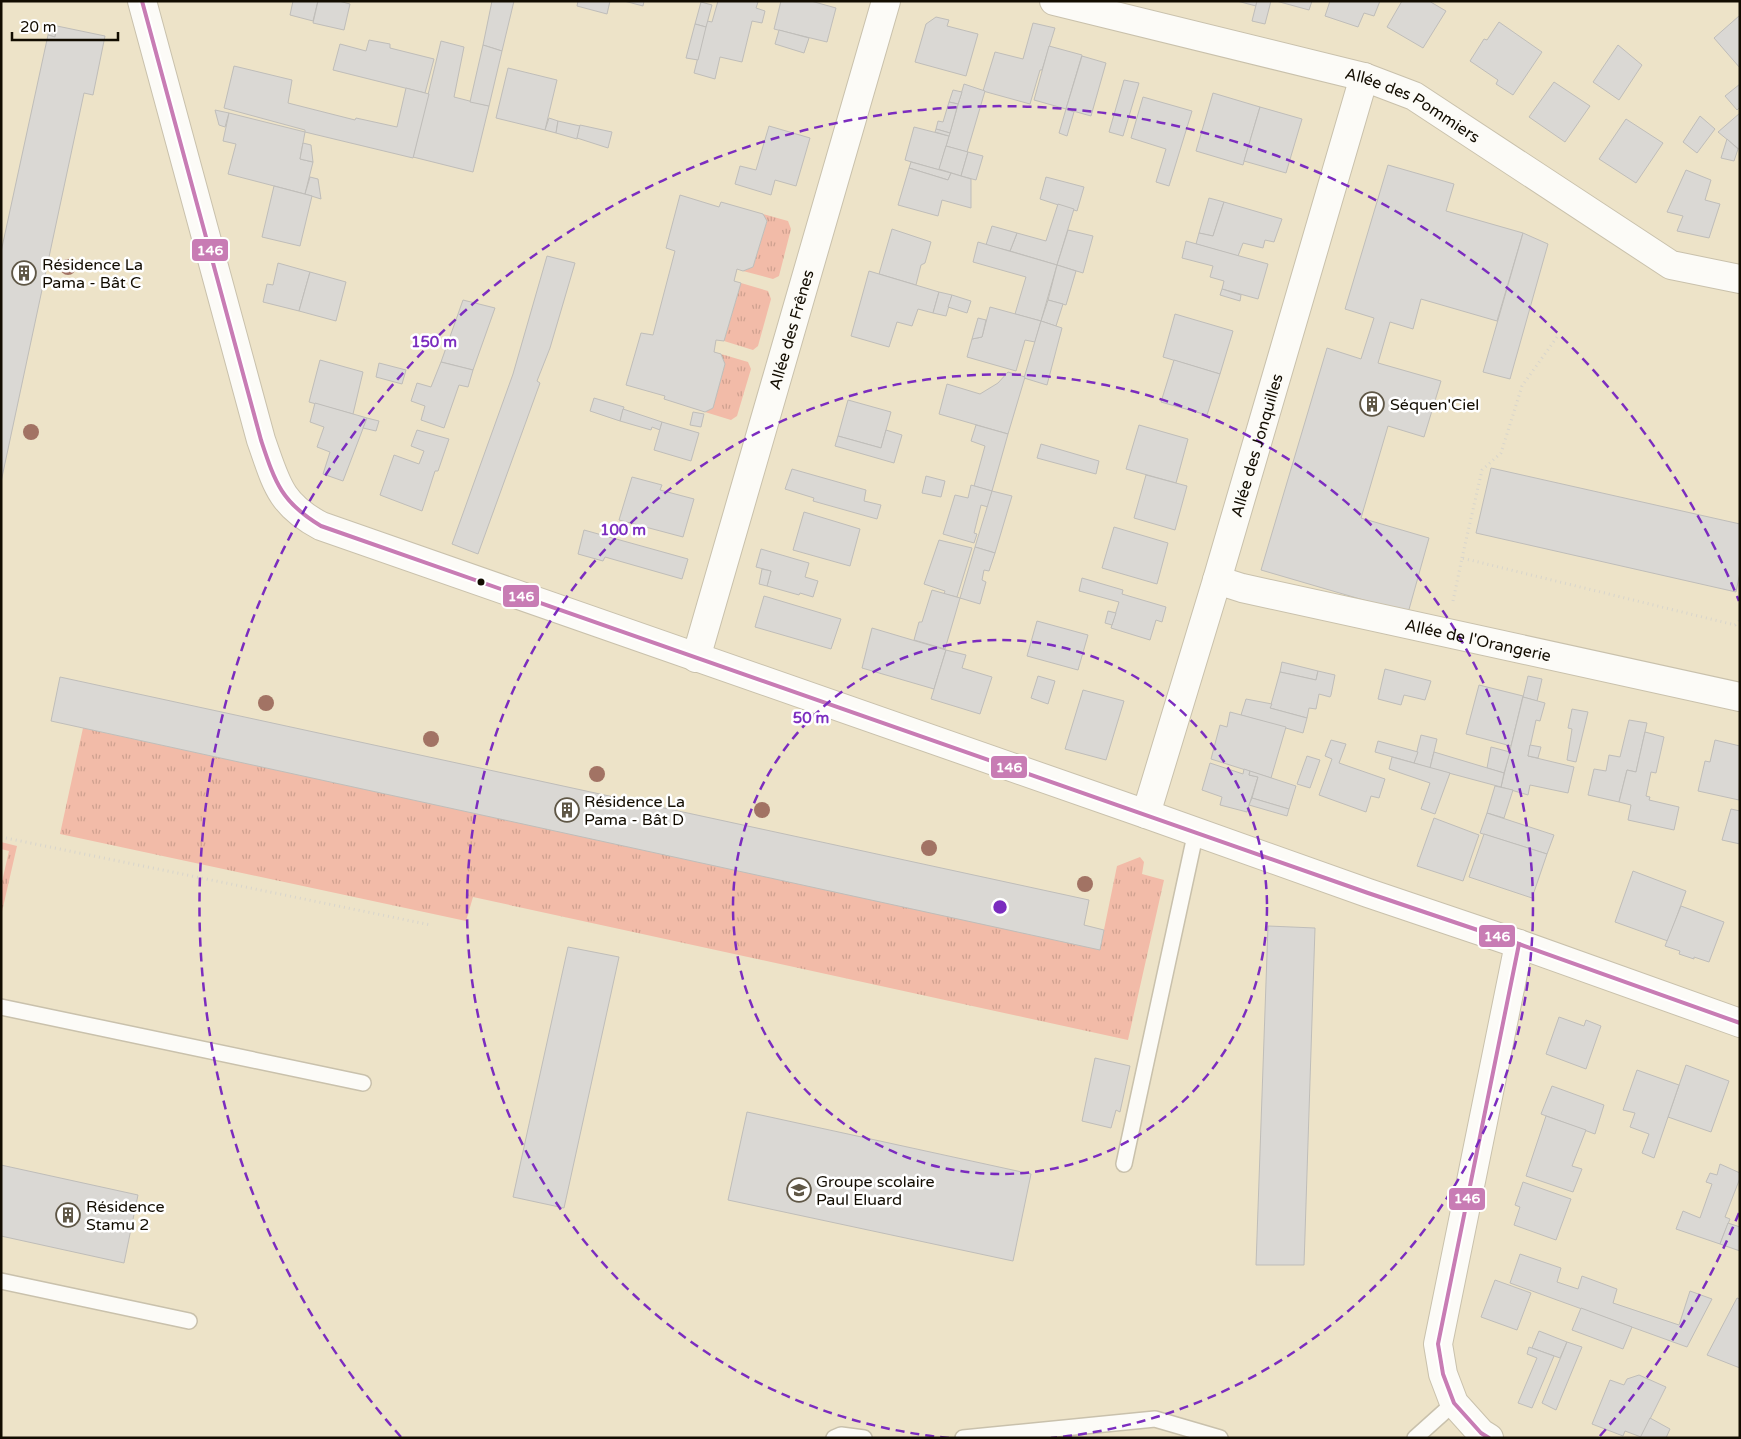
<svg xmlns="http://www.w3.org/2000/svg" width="1741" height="1439" viewBox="0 0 1741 1439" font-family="'Varela Round',sans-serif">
	<defs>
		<pattern id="grass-tufts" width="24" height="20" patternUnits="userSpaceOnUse" patternTransform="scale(1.25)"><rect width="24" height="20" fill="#f2bba8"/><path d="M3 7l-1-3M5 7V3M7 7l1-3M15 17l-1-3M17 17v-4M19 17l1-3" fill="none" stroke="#cea08f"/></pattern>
	</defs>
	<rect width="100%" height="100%" fill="#ede3c8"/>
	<g fill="url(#grass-tufts)">
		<polygon points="763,214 788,221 791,229 779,276 773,279 743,271 753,267 767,221"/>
		<polygon points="741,283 768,291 771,299 758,346 753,350 724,341"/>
		<polygon points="721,354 748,362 751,369 737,416 731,420 705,412 713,408 725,364"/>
		<polygon points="83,728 1100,949 1117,866 1140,857 1144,862 1142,874 1164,880 1128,1040 473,897 466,921 60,834"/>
		<polygon points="1,842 17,846 1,916 1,886 9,851 1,849"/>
	</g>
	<g fill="#dad8d4" stroke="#bfbdb9">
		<polygon points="293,1 318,1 313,21 290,15"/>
		<polygon points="318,1 339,1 350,4 344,30 313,23"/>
		<polygon points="492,1 514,1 502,51 483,45"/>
		<polygon points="578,1 610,1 607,14 577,6"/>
		<polygon points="624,1 644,1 643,6"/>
		<polygon points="718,1 754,1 758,2 756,8 765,11 762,23 752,21 742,62 720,57 715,79 694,73 707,21 712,22"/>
		<polygon points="781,1 811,1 836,8 827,42 774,29"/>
		<polygon points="1237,1 1257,1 1256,6"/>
		<polygon points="1257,1 1271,1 1265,24 1252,21"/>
		<polygon points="1276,1 1312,1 1309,10"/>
		<polygon points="1330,1 1380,1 1374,16 1364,13 1358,27 1325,16"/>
		<polygon points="1402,1 1429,1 1446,11 1423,48 1387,27"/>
		<polygon points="701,2 712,5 706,27 695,24"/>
		<polygon points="1739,16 1740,17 1740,68 1714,38"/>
		<polygon points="936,17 949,20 947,26 978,34 966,76 915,62 926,24"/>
		<polygon points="1499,22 1542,52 1513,95 1496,84 1498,80 1470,61 1484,39 1487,40"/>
		<polygon points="1033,23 1055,28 1042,70 1040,70 1030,104 983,91 995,52 1023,59"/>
		<polygon points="50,24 57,26 55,37 48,35"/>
		<polygon points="695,24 706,27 698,60 686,58"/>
		<polygon points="57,26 105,36 93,95 84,93 1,482 1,252 48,35 55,37"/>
		<polygon points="779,30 809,38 804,53 775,44"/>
		<polygon points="369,40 390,44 390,48 434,59 425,93 333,70 340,44 366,51"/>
		<polygon points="441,41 464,47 454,97 489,106 473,172 413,157"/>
		<polygon points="483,45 502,51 489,106 470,102"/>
		<polygon points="1618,45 1642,65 1619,100 1593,82"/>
		<polygon points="1049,46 1082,55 1066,109 1034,100"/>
		<polygon points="1082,56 1106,63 1091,116 1066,109"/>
		<polygon points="234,66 292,80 288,103 355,120 356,118 397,127 406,88 429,94 413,158 305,132 305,130 224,108"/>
		<polygon points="508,68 557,80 545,130 496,118"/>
		<polygon points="1124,80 1139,83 1123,136 1109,132"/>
		<polygon points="1554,82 1590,106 1565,142 1529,117"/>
		<polygon points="964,84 985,91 967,152 946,146"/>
		<polygon points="1740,84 1740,107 1737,110 1725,96"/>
		<polygon points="953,90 962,92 958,104 949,102"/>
		<polygon points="1213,93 1260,107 1243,165 1196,151"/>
		<polygon points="1143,97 1192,111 1169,186 1156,182 1166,149 1131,138"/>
		<polygon points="949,102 958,104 950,133 936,129 938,121 943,122"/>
		<polygon points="1260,107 1302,119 1286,173 1244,161"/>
		<polygon points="1066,109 1074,112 1067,136 1059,133"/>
		<polygon points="215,110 229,113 225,127 219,125"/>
		<polygon points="229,113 305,132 300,159 313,162 305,194 228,174 236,144 223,141"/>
		<polygon points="1740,113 1740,150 1718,132"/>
		<polygon points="1700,116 1715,129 1697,153 1683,142"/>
		<polygon points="549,118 558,121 556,133 545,130"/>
		<polygon points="1626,119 1663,143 1636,183 1599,159"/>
		<polygon points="558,121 580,126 577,139 556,133"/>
		<polygon points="580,125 612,132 608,148 577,138"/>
		<polygon points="769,126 810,138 796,186 775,180 771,195 735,184 740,166 756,170"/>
		<polygon points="914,127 949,136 939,170 905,160"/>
		<polygon points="936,129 950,133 949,136 935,132"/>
		<polygon points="1727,139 1738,149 1734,161 1721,158"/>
		<polygon points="303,143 311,145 313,162 300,159"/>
		<polygon points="946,146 968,152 961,176 939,169"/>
		<polygon points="968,152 983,156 976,180 961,176"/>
		<polygon points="911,162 951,173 948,180 909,168"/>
		<polygon points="1388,165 1454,184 1446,211 1523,233 1497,321 1421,299 1413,329 1390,322 1378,363 1441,381 1424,437 1388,426 1361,518 1429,538 1408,613 1261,570 1327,348 1361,359 1374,318 1345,309"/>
		<polygon points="909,168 948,180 951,173 971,179 971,208 942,200 938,216 898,205"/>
		<polygon points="1686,170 1711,180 1705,200 1720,204 1709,238 1677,231 1683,216 1667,212"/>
		<polygon points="310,177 318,179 321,199 305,194"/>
		<polygon points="1046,177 1084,187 1077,211 1040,199"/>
		<polygon points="274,186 312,196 300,246 262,237"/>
		<polygon points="680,195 719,207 721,202 763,214 767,221 753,267 743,271 737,269 734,281 741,283 724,341 716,340 714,352 721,354 725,364 713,408 705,412 664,399 665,396 626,385 641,333 653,335 675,251 666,248"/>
		<polygon points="1209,198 1224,202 1213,236 1199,233"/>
		<polygon points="1224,202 1282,219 1274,242 1265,240 1263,248 1243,243 1238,256 1196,244 1199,233 1213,236"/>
		<polygon points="1058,204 1074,209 1057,265 1010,251 1017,233 1046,241"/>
		<polygon points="992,226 1017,233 1010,251 986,245"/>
		<polygon points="892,229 931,242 925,263 921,265 916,285 879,274"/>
		<polygon points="1068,230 1093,236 1083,273 1057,265"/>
		<polygon points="1523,233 1548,244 1510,379 1483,372"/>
		<polygon points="1186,241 1268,264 1258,299 1222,289 1224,281 1210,277 1213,266 1182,258"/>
		<polygon points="978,242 1057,265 1041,321 1015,314 1026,277 973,262"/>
		<polygon points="547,256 575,263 550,348 537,381 540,383 478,554 452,544 513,374"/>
		<polygon points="278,263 310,272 299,311 263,302 267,284 273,285"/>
		<polygon points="1057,265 1076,271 1066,305 1048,300"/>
		<polygon points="869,271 939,292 933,313 918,309 912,326 897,322 889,347 851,336"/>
		<polygon points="310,272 346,282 336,321 299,311"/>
		<polygon points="1222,289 1241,295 1240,301 1220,295"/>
		<polygon points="939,292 952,295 946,316 933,313"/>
		<polygon points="952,295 971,301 967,313 948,307"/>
		<polygon points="463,300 495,308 473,370 441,362"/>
		<polygon points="1048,300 1063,304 1056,326 1041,321"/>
		<polygon points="990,307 1041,321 1035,342 1025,340 1016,371 967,357 972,339 982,337"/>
		<polygon points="1175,314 1233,331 1220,374 1163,357"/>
		<polygon points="978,318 986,320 982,337 972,339"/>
		<polygon points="1041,321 1062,328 1047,385 1024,378"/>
		<polygon points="320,360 363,372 353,414 309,402"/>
		<polygon points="1174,360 1220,374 1207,415 1161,402"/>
		<polygon points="441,362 473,370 468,387 459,385 444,428 421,420 425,406 411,401 417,383 431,387"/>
		<polygon points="379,363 406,370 402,384 376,377"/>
		<polygon points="1008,372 1025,377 1008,434 939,414 947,384 980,394 998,383"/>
		<polygon points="594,398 624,407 620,421 590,411"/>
		<polygon points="848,400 891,412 881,448 838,436"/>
		<polygon points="315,403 367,418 343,481 323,474 330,452 317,447 324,427 310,422"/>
		<polygon points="623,409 662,422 660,430 652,427 651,430 620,421"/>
		<polygon points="693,412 704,414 701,427 690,425"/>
		<polygon points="367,418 379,421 376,431 363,428"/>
		<polygon points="662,422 699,433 691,461 654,450"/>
		<polygon points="976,425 1008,434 992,491 974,486 985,446 971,441"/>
		<polygon points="1139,425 1188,439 1176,483 1126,469"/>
		<polygon points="417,430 449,439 438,471 435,471 422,511 380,495 394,455 419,464 424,451 411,446"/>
		<polygon points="886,430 902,435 894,463 835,446 838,436 881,448"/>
		<polygon points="1041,444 1099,461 1096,474 1037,458"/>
		<polygon points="1491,468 1740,524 1740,572 1736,592 1476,533"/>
		<polygon points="792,469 866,490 864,501 881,505 877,519 813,501 814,498 785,489"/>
		<polygon points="1146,475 1187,486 1175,530 1134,518"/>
		<polygon points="926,476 945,481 941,497 922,493"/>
		<polygon points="632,477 662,485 660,490 694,499 683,537 619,520"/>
		<polygon points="971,485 992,491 988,507 981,505 974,533 977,534 974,543 943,534 955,495 968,498"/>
		<polygon points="992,491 1012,496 995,553 975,547"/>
		<polygon points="804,512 860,529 850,566 793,550"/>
		<polygon points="1114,527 1168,543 1157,584 1102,568"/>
		<polygon points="584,530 688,559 682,579 605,557 603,561 578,554"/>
		<polygon points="939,540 972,548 957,597 944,594 945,591 924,584"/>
		<polygon points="975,547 995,553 989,571 984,570 982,580 986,582 980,604 960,598"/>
		<polygon points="761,549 809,563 805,577 818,581 813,597 800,593 799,595 767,586 771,571 756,567"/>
		<polygon points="762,569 771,571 767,586 759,584"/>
		<polygon points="1082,578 1123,590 1122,594 1166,607 1162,622 1156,620 1150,640 1111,628 1119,602 1079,591"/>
		<polygon points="932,590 960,598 945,649 914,640 919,622 922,622"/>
		<polygon points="764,596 841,619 831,649 755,627"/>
		<polygon points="1108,611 1116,613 1112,625 1105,623"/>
		<polygon points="1037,621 1088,635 1078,670 1027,656"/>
		<polygon points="872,628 946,650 934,689 862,668"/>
		<polygon points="946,650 966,655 962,668 992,677 980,714 931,699"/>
		<polygon points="1282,662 1318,671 1316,680 1280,672"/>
		<polygon points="1385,669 1431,681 1425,700 1404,695 1401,705 1378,699"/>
		<polygon points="1318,671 1335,675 1331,695 1330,697 1319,694 1316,709 1309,708 1307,718 1270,708 1280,672 1316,680"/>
		<polygon points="1038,676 1055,681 1048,704 1031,698"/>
		<polygon points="1528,676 1542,679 1537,701 1523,697"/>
		<polygon points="60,677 1089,900 1084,925 1104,930 1100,950 51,721"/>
		<polygon points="1479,685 1523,696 1511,746 1466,734"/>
		<polygon points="1083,690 1124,701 1106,760 1065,749"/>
		<polygon points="1523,697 1545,703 1540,721 1536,720 1528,756 1574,767 1568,793 1530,785 1528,795 1501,787"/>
		<polygon points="1246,699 1272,704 1270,708 1307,718 1303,733 1241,715"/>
		<polygon points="1572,709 1588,712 1576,762 1567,760 1572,729 1568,728"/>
		<polygon points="1230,712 1286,727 1271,778 1211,759 1220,725 1227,727"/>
		<polygon points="1629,720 1647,723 1636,772 1627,770 1619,802 1588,795 1594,769 1606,771 1609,755 1620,757"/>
		<polygon points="1645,732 1664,737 1656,773 1651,772 1646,796 1650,797 1649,800 1679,807 1674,830 1628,820 1631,805 1619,802 1627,770 1636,772"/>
		<polygon points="1421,735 1437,739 1430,768 1414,763"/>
		<polygon points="1331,740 1346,744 1339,763 1385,779 1379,798 1371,796 1366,812 1319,795 1332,759 1325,756"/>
		<polygon points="1715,740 1740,746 1739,800 1698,791 1705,761 1710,762"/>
		<polygon points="1378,741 1418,752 1414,763 1375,752"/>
		<polygon points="1530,745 1541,747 1538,758 1528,756"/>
		<polygon points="1491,747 1510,752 1504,773 1487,768"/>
		<polygon points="1434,752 1504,773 1501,787 1430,768"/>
		<polygon points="1307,756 1320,760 1310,788 1297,784"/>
		<polygon points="1392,757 1450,773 1435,814 1421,809 1430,783 1389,769"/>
		<polygon points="1210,763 1243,774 1244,769 1250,771 1249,775 1258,777 1247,812 1220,805 1222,797 1202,790"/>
		<polygon points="1250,771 1296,786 1289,809 1252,798 1258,777 1249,775"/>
		<polygon points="1495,786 1513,790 1504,818 1487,813"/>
		<polygon points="1252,798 1289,809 1287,816 1249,805"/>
		<polygon points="1731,809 1740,811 1740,844 1722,840"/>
		<polygon points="1487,813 1554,835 1547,854 1480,833"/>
		<polygon points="1434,818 1479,835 1463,881 1417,866"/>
		<polygon points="1484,834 1547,854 1532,898 1469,877"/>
		<polygon points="1633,871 1686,891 1668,941 1615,922"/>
		<polygon points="1681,906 1724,922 1709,962 1694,957 1694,959 1679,954 1680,951 1665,946"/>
		<polygon points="1268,926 1315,928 1304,1265 1256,1265"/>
		<polygon points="568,947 619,957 564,1208 513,1197"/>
		<polygon points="1559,1017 1584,1026 1586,1020 1601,1026 1586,1069 1546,1054"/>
		<polygon points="1095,1058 1130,1066 1120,1112 1116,1110 1111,1128 1082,1121"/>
		<polygon points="1686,1065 1729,1081 1711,1132 1668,1117"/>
		<polygon points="1637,1070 1679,1085 1654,1158 1642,1153 1649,1134 1630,1127 1635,1113 1623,1110"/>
		<polygon points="1552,1086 1604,1105 1595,1134 1541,1114"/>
		<polygon points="747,1112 1031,1174 1013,1261 728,1200"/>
		<polygon points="1546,1116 1586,1130 1572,1166 1582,1169 1573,1192 1526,1176"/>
		<polygon points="1720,1164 1740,1173 1740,1178 1725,1217 1730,1219 1720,1244 1676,1229 1683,1211 1700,1218 1712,1184 1706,1182 1710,1173 1717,1175"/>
		<polygon points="1,1165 138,1195 124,1263 1,1236"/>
		<polygon points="1523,1182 1571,1199 1556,1240 1514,1225 1520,1207 1515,1205"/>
		<polygon points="1728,1223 1740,1227 1740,1251 1720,1244"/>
		<polygon points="1520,1254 1561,1268 1557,1282 1578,1289 1582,1276 1617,1289 1613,1303 1679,1325 1690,1291 1712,1299 1687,1347 1510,1283"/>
		<polygon points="1495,1280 1531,1293 1517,1330 1481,1317"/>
		<polygon points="1737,1298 1740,1299 1740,1368 1707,1355"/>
		<polygon points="1581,1308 1632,1327 1623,1349 1572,1330"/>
		<polygon points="1539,1331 1567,1342 1560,1358 1532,1348"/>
		<polygon points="1567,1342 1582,1347 1556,1410 1542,1403"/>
		<polygon points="1529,1347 1554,1356 1532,1408 1518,1403 1537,1358 1527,1354"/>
		<polygon points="1639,1375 1666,1387 1641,1437 1625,1431 1623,1436 1592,1424 1610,1380 1624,1385 1627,1379"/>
		<polygon points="1650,1418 1670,1429 1666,1438 1640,1438"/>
	</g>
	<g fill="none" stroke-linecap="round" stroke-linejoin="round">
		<g stroke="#c9c1ac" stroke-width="18">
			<g id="service">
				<polyline points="1,1007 363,1083"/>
				<polyline points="1124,1164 1196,831"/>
				<polyline points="1,1281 189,1321"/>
				<polyline points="834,1438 841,1435 864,1438"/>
				<polyline points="963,1438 1155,1419 1220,1438"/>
				<polyline points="1415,1438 1454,1403"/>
			</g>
		</g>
		<g stroke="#c9c1ac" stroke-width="30">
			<g id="minor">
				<path d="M142 1 261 440C276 482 279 504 321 526L1146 814 1368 893 1519 944 1740 1023"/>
				<path id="s1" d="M1054 1 1364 77 1414 96 1671 265 1740 279"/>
				<path id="s2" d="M1217 580 1242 588 1740 697"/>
				<path id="s3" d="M696 658 886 1"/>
				<path id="s4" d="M1146 814 1217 580 1364 77"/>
				<polyline points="1489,1438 1481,1433 1454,1403 1443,1374 1438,1344 1519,944"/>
			</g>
		</g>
		<g stroke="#d8d5cc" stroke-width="3" stroke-dasharray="1 4" stroke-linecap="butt">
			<polyline points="1462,558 1482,470 1501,453 1522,386 1557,337"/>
			<polyline points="1453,601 1462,558 1735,625 1740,620"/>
			<polyline points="1,837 431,925"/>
		</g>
		<use href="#service" stroke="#fcfbf7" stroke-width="15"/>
		<use href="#minor" stroke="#fcfbf7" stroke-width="28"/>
		<g stroke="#fff" stroke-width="8">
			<g id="bus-1">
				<path d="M142 1 261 440C275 482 281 502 321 526L1368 893 1519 944 1740 1023"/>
				<polyline points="1489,1438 1481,1433 1454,1403 1443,1374 1438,1344 1519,944"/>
			</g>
		</g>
		<use href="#bus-1" stroke="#c87cb4" stroke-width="4"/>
	</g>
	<g fill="#a27364">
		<circle cx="68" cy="267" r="8"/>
		<circle cx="31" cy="432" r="8"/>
		<circle cx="266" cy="703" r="8"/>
		<circle cx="431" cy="739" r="8"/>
		<circle cx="597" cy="774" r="8"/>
		<circle cx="762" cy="810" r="8"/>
		<circle cx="929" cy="848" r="8"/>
		<circle cx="1085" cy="884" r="8"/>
	</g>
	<g fill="none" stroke="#7b2cbf" stroke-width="2.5" stroke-dasharray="9 6">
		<circle cx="1000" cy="907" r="267"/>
		<path d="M949 1438A533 533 0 1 1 1051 1438"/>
		<path d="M1739 1213A800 800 0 0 1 1599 1437M401 1437A800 800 0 1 1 1739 601"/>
	</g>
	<defs>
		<g id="building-ring" transform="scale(1.25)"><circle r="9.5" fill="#fff" stroke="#5f5746" stroke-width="1.5"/><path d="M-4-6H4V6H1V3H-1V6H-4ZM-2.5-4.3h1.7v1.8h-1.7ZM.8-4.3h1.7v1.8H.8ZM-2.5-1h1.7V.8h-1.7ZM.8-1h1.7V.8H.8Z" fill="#5f5746"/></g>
		<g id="school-ring" transform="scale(1.25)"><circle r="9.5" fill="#fff" stroke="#5f5746" stroke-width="1.5"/><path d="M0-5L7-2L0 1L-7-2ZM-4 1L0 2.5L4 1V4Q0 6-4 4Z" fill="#5f5746"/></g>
	</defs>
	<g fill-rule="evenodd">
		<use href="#building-ring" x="24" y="273"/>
		<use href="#building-ring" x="1372" y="404"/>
		<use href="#building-ring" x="567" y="810"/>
		<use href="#school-ring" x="799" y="1190"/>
		<use href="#building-ring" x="68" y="1215"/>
	</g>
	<circle fill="#120c00" stroke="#fff" stroke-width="2" cx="481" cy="582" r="4.5"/>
	<g text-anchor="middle" stroke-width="5" stroke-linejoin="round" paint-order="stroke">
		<g font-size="16" fill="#120c00" stroke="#fff">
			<text dy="6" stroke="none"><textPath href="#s1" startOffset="375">Allée des Pommiers</textPath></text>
			<text dy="6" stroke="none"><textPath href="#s3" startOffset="342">Allée des Frênes</textPath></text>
			<text dy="6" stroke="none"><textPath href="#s4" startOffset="385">Allée des Jonquilles</textPath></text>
			<text dy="6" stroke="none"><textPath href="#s2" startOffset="268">Allée de l'Orangerie</textPath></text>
		</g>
		<g font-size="16" fill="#120c00" stroke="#fff" text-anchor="start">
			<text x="42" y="270">Résidence La<tspan x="42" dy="18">Pama - Bât C</tspan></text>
			<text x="1390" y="410">Séquen'Ciel</text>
			<text x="584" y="807">Résidence La<tspan x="584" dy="18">Pama - Bât D</tspan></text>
			<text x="816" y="1187">Groupe scolaire<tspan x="816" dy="18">Paul Eluard</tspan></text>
			<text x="86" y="1212">Résidence<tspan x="86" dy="18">Stamu 2</tspan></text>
		</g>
	</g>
	<circle cx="1000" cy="907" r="8" fill="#7b2cbf" stroke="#fff" stroke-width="2.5"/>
	<g font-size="15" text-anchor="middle" font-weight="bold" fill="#7b2cbf" stroke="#fff" stroke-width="5" stroke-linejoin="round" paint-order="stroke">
		<text x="434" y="347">150 m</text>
		<text x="623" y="535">100 m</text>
		<text x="811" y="723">50 m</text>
	</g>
	<g stroke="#fff" stroke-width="2">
		<rect x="191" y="238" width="38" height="24" rx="5" fill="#c87cb4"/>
		<rect x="502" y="584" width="38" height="24" rx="5" fill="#c87cb4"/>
		<rect x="990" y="755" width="38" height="24" rx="5" fill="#c87cb4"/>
		<rect x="1478" y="924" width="38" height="24" rx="5" fill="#c87cb4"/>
		<rect x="1448" y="1187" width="38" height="24" rx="5" fill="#c87cb4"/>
	</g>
	<g font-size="14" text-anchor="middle" font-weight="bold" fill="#fff">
		<text x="210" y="255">146</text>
		<text x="521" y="601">146</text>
		<text x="1009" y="772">146</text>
		<text x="1497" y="941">146</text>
		<text x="1467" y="1203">146</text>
	</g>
	<rect width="1741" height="1439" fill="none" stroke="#120c00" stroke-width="5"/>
	<path d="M12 32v8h106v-8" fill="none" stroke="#120c00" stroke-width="2.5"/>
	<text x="20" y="32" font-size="15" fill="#120c00" stroke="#ffffff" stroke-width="4" paint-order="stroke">20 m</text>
</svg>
